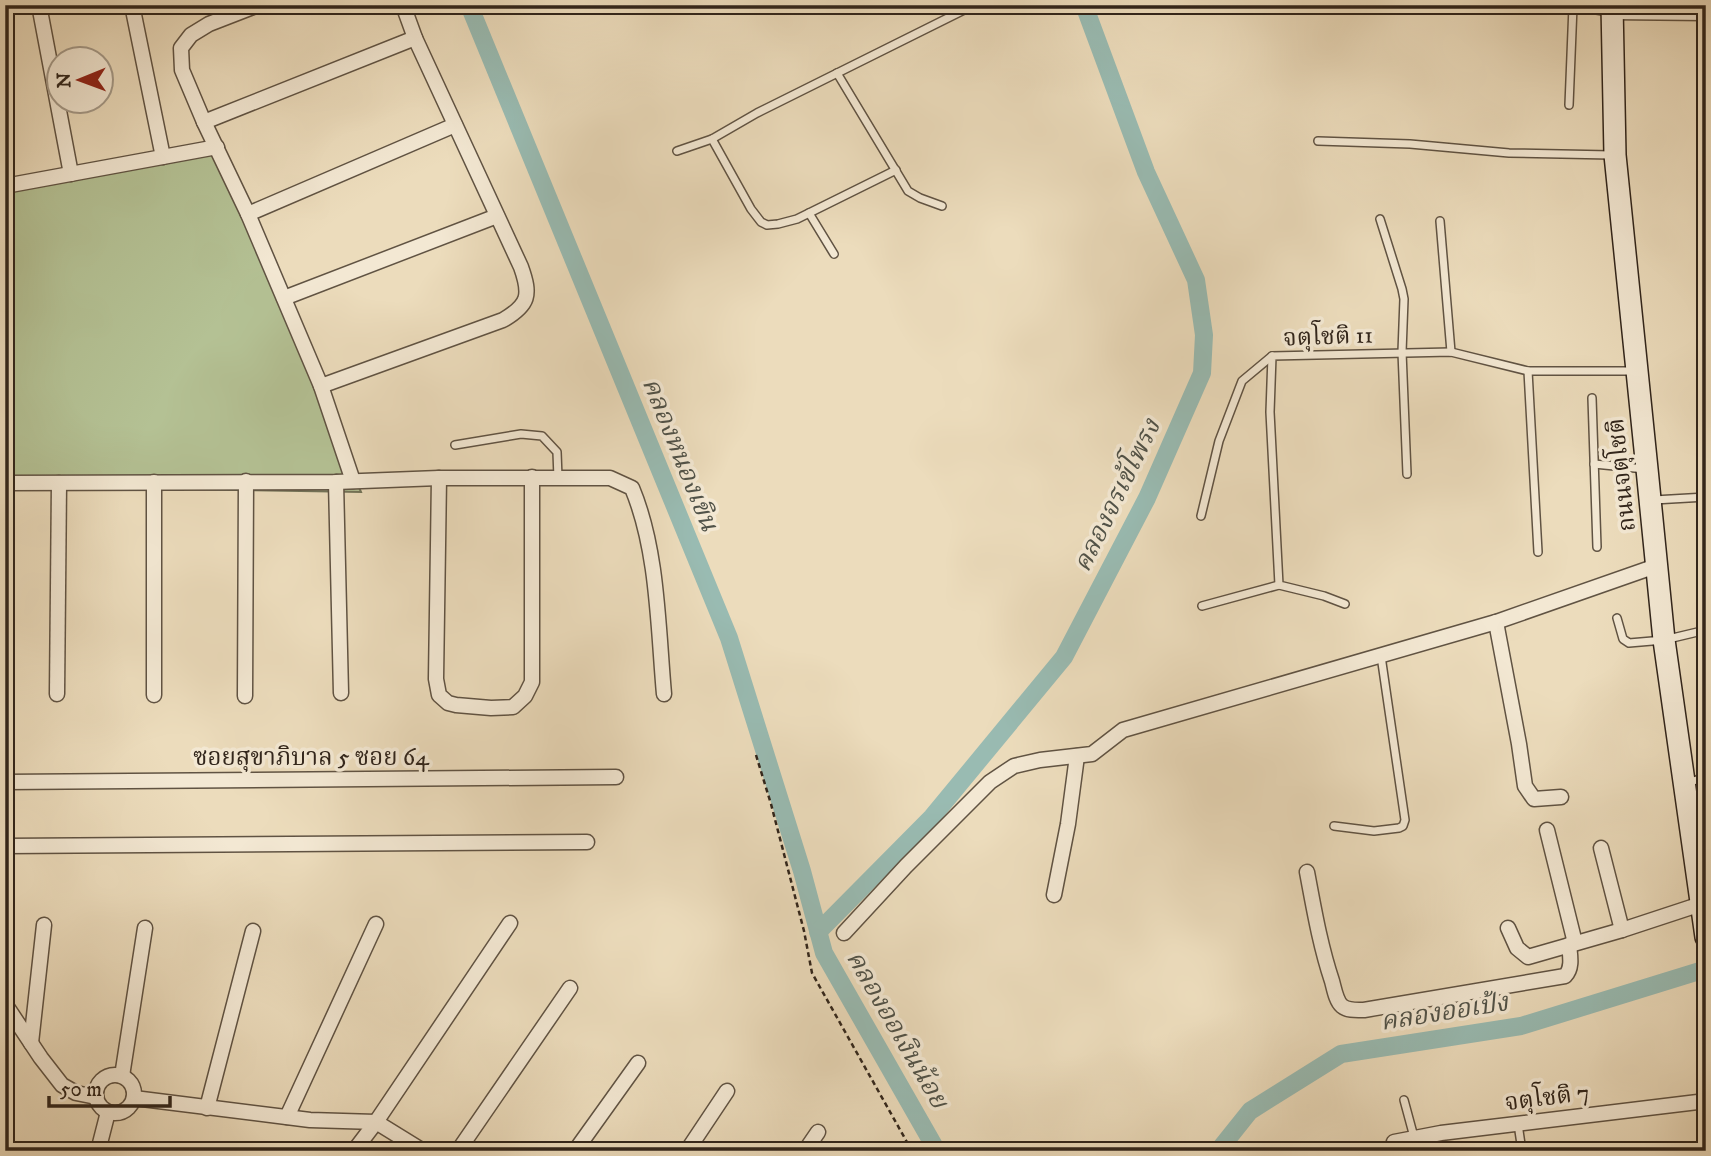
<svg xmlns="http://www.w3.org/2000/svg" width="1711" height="1156" viewBox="0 0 1711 1156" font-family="'IM FELL DW Pica','Noto Serif Thai',serif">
	<rect width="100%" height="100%" fill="#ecdcbc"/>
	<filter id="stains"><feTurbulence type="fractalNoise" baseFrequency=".00286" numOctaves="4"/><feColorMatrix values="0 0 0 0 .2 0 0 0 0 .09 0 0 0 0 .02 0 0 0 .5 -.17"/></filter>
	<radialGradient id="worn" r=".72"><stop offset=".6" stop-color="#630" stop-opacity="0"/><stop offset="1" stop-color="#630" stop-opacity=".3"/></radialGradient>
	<polygon fill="#b4c194" stroke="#727358" stroke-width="2" points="217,151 361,492 5,486 5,189"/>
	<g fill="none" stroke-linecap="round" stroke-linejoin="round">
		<g stroke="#99bbb2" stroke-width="18">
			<polyline points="469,5 729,638 802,871 824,953 937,1151"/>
			<polyline points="818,932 932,817 1064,657 1147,498 1202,373 1204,335 1196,280 1146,172 1084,5"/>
			<polyline points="1218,1151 1250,1111 1341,1054 1521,1026 1706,969"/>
		</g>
		<g stroke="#605343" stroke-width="10">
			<g id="lane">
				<polyline points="1565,5 1609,12"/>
				<polyline points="837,73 908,191 920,198 942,206"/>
				<polyline points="1569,105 1573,6"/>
				<polyline points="712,139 751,209 761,222 767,225 778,224 797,219 896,170"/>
				<polyline points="1318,141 1410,144 1509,153 1611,155"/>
				<polyline points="677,151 712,139 757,113 974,5"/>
				<polyline points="809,213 834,254"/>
				<polyline points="1380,219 1402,289 1404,299 1402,352 1407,474"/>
				<polyline points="1440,221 1451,352"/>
				<polyline points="1528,371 1538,552"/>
				<polyline points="1592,398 1597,547"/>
				<polyline points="455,445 521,434 542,436 557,452 558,478"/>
				<polyline points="1594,464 1645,469"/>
				<polyline points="1654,500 1706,497"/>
				<polyline points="1201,516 1219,441 1242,381 1272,356"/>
				<polyline points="1345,604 1324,596 1279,585 1270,412 1272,356 1451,352 1528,371 1636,371"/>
				<polyline points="1202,606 1279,585"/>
				<polyline points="1617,618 1623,639 1629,643 1664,640 1706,630"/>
				<polyline points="1687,783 1706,777"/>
				<polyline points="1334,826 1374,831 1399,828 1403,826 1405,820 1381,656"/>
				<polyline points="1404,1100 1414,1137"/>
				<polyline points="1518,1124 1522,1151"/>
			</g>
		</g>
		<g stroke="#605343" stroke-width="17">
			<g id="street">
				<polyline points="39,5 71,174"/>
				<polyline points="132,5 163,157"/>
				<polyline points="258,5 209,24 191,35 181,48 182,70 204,122 248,214 321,386 353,481"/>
				<polyline points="1612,12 1706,13"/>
				<polyline points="204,122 415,38"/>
				<polyline points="5,186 217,147"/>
				<polyline points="248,214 455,125"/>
				<polyline points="284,298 497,216"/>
				<path d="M321 386 503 320C529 305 531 295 521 267L415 38 403 5"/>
				<polyline points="439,478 436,679 439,695 448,703 456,705 491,708 513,707 525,696 532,682 532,477"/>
				<polyline points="154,482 154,695"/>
				<polyline points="336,482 341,693"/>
				<path d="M5 483 336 482 439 478H610L632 488C658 550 658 628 664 694"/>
				<polyline points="1496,622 1519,744 1525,786 1534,799 1561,797"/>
				<polyline points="57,694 59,483"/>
				<polyline points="245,696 246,481"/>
				<polyline points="5,782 616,777"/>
				<polyline points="1547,830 1575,943"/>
				<polyline points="5,846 587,842"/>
				<polyline points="1601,848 1622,930"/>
				<path d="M1307 872C1314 909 1320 945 1332 981 1334 988 1336 1001 1342 1006 1348 1011 1357 1010 1364 1010L1565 976C1573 968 1570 955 1569 945"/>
				<polyline points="1054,895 1068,824 1077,756"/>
				<polyline points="1508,928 1517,948 1528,957 1622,930 1701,904"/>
				<polyline points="844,933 906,866 990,782 1014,766 1040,760 1092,754 1123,730 1496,622 1656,566"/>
				<polyline points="5,1004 41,1058 62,1085 76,1093 96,1097"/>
				<polyline points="31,1043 44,925"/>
				<circle cx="115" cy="1094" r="19"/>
				<polyline points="122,1076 145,928"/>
				<polyline points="134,1098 310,1120 376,1122 423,1151"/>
				<polyline points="207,1108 253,931"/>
				<polyline points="287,1117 376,924"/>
				<polyline points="1394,1142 1441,1133 1706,1101"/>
				<polyline points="98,1151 108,1112"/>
				<polyline points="354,1151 376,1122 510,923"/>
				<polyline points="458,1151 570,988"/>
				<polyline points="575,1151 638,1063"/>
				<polyline points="687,1151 727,1091"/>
				<polyline points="805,1151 818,1132"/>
			</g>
		</g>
		<g stroke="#31251b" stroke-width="24">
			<polyline id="secondary" points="1612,5 1615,155 1647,469 1664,640 1706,937"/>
		</g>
		<polyline stroke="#31251b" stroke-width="2.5" stroke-dasharray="5 3.5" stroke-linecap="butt" points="756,755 771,804 804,931 812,973 912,1151"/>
		<use href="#lane" stroke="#f3e8d3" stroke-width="7"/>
		<use href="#street" stroke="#f3e8d3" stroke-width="14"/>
		<use href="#secondary" stroke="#f3e8d3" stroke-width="21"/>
	</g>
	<g text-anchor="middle" stroke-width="7" stroke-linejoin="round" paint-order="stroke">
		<g font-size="24" fill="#31251b" stroke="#f3e8d3">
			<text transform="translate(1328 336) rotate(-2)" y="8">จตุโชติ 11</text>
			<text transform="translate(1621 475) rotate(-96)" y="8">ถนนจตุโชติ</text>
			<text x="311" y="765">ซอยสุขาภิบาล 5 ซอย 64</text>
			<text transform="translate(1547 1097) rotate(-7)" y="8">จตุโชติ 7</text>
		</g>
		<g font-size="26" font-style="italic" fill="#505248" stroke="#f3e8d3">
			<text transform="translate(681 454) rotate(68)" y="9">คลองหนองเขิน</text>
			<text transform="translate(1116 495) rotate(-64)" y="9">คลองจรเข้โพรง</text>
			<text transform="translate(1444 1011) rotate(-9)" y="9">คลองออเป้ง</text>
			<text transform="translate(898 1029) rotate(60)" y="9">คลองออเงินน้อย</text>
		</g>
	</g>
	<rect width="1711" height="1156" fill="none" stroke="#ecdcbc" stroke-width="28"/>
	<rect x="7" y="7" width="1697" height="1142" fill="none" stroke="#31251b" stroke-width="3.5"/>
	<rect x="14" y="14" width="1683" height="1128" fill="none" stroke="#31251b" stroke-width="2"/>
	<g transform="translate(80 80) rotate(269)"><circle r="33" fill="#f3e8d3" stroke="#a59a89" stroke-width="2"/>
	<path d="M0-5L12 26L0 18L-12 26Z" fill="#8f2418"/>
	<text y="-10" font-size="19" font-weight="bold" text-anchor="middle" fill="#31251b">N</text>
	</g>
	<path d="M49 1096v10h121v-10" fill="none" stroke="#31251b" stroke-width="3.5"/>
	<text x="60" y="1096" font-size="21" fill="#31251b" stroke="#f3e8d3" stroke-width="5" paint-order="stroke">50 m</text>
	<rect width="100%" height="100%" filter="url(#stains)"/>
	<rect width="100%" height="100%" fill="url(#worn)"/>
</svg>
